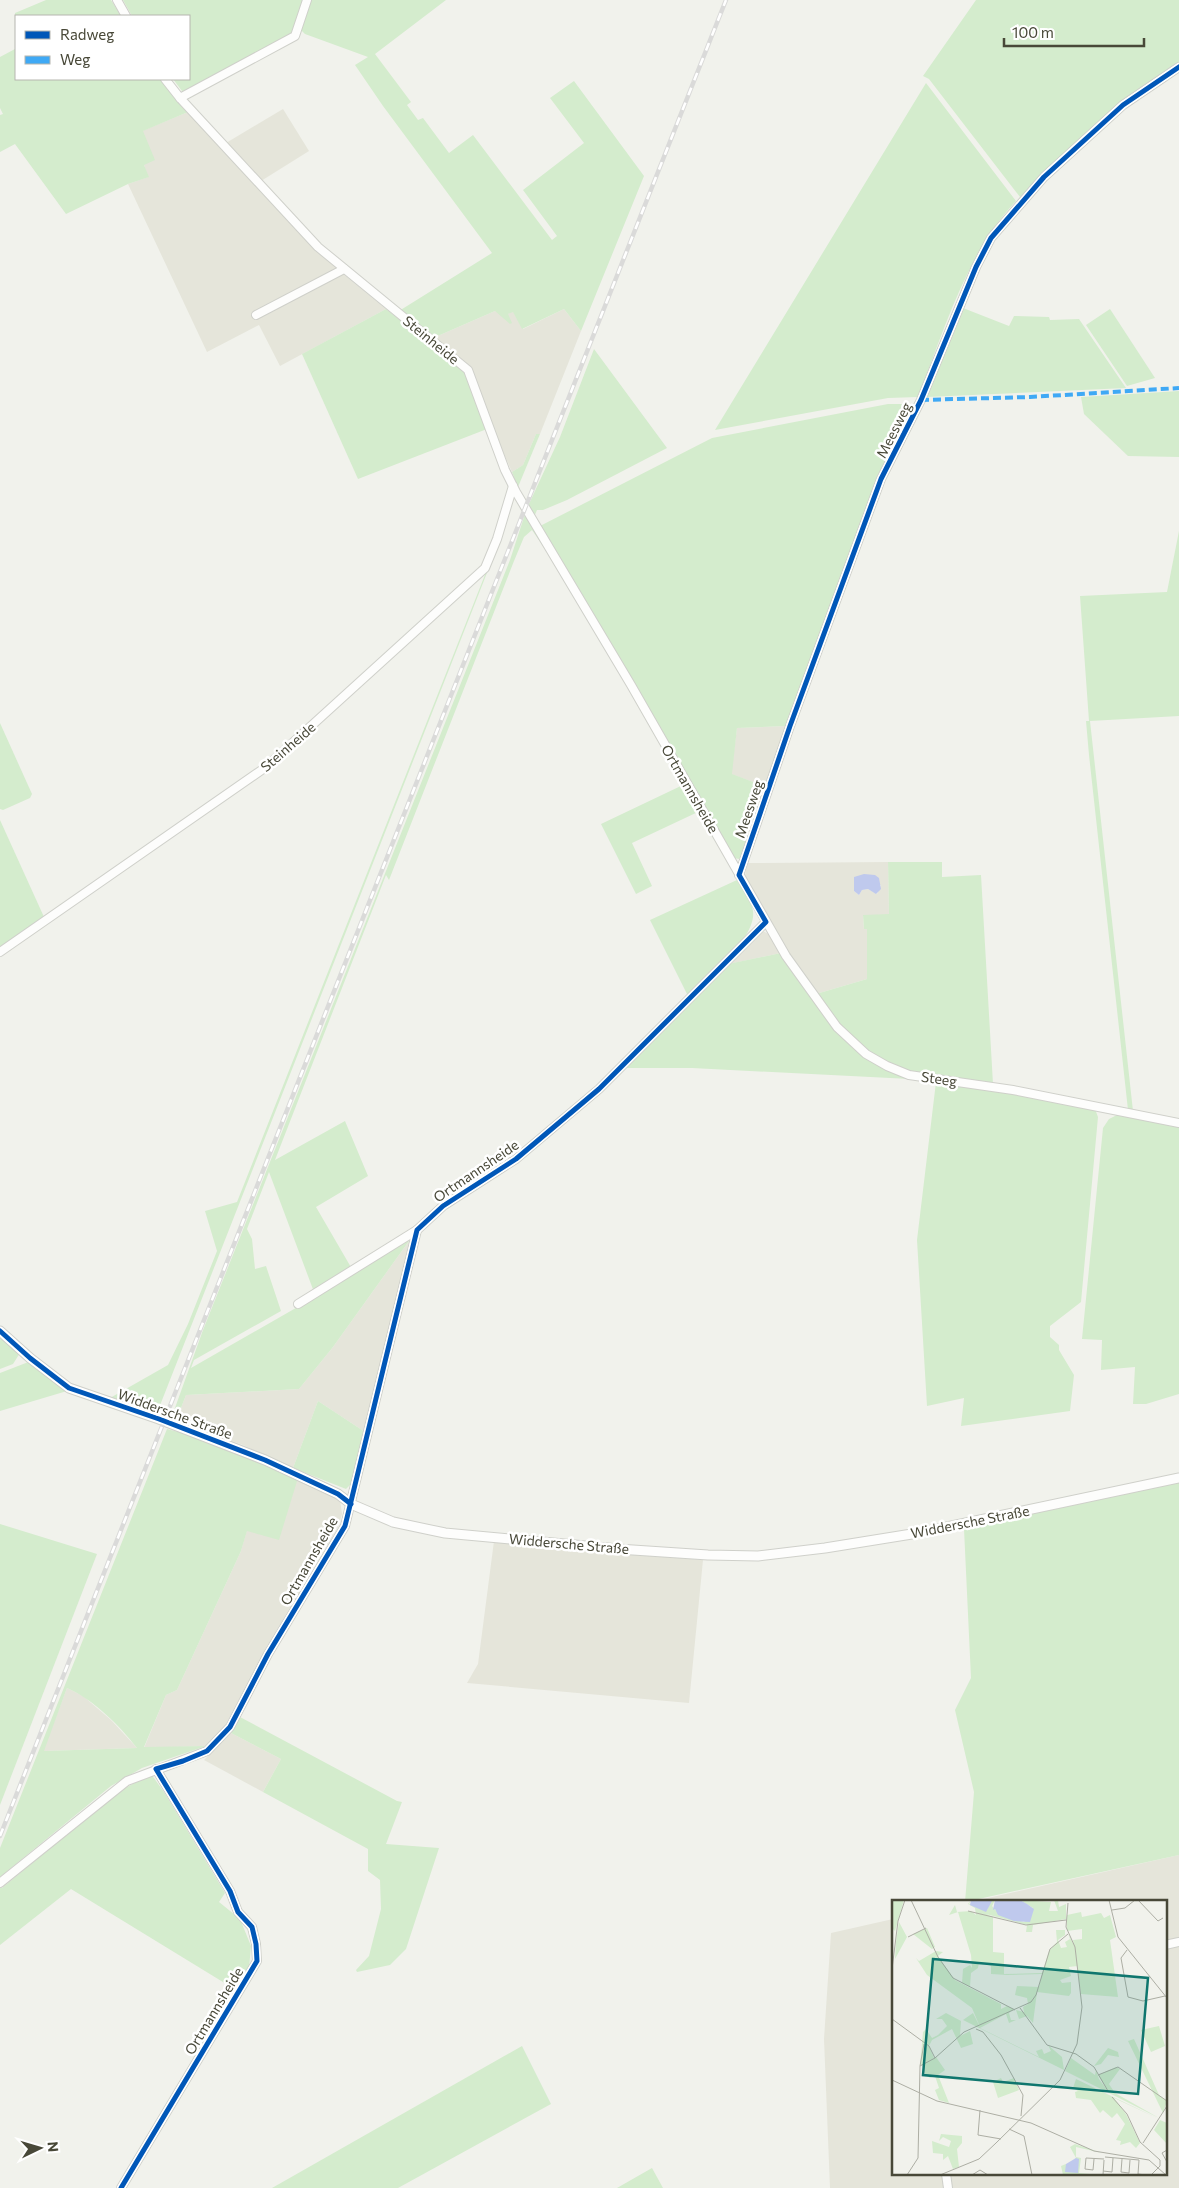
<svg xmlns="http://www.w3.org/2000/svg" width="1179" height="2188" viewBox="0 0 1179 2188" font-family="Commissioner,sans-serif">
	<rect width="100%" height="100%" fill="#f1f2ec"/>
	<g fill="#e5e5da" fill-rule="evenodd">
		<polygon points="283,109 309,151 261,181 226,143"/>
		<polygon points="188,112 314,248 337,268 335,272 342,273 386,309 280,366 259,325 207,352 128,184 148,177 144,165 142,131"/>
		<polygon points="564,309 581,331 540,434 536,434 523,465 512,472 493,429 431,336 440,335 495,311 508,314 513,311 523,329"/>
		<polygon points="786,726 767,787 731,774 737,728"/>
		<path d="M888 862 889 915 863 916 864 929 867 928V979L816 994 800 973 745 876 747 863ZM881 885 877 894 868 889 862 890 859 895 854 891Z"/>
		<polygon points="763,931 770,935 781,953 729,964 756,934"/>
		<polygon points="414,1234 365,1432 318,1401 293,1468 243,1445 176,1421 186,1395 299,1389 333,1347"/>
		<polygon points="298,1478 340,1500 342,1514 338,1527 266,1648 225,1726 206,1746 144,1748 166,1695 177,1690 241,1551 247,1530"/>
		<polygon points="494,1541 703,1560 689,1703 467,1683 478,1664"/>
		<polygon points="67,1688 83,1696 111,1720 137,1748 43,1751"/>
		<polygon points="231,1733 281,1759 263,1792 204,1760"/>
		<polygon points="1179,1855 1179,2188 830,2188 824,2039 831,1933 893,1919 893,2174 1165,2174 1165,1902 970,1902"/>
	</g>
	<g fill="#d4eccd" fill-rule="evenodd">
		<polygon points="46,0 111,0 121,16 16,16 16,79 160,79 188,112 143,131 155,160 144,165 149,177 128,184 66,214 15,144 0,152 0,115 3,114 0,108 0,57 15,49 15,13"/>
		<polygon points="123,0 305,0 293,33 192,90 182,91 173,79 189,79 189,16 132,16"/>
		<polygon points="309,0 446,0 375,54 411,102 407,105 418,120 423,118 449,153 473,135 552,240 557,236 523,190 584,143 550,98 574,81 644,176 581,331 564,309 522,329 513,312 508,314 512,323 510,324 495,311 440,335 431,336 399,311 492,253 383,106 355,65 368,57 305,34 300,29"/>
		<polygon points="976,0 1179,0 1179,63 1121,102 1042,174 1020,197 929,79 923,76"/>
		<path d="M926 83 1016 201C966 254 944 331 918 397L888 398 715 430Z"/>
		<polygon points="963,308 1009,326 1014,316 1049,317 1050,320 1079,319 1126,388 927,397"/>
		<polygon points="386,309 466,372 487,429 358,479 302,354"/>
		<polygon points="1110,309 1155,378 1127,386 1086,325"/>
		<polygon points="594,349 667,448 567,500 543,510 537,510 534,517 528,506 560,437"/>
		<polygon points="1179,391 1179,457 1128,456 1084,414 1081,397"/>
		<polygon points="888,404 915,404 877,479 786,726 737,728 732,774 767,787 743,855 739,859 734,858 540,526 712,438"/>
		<polygon points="536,434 540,434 518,487 512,472 523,465"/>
		<polygon points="525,514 556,565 532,530 524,537 514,561 389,880 386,875 275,1160 345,1121 368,1176 316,1207 352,1269 314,1292 269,1172 247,1229 252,1239 255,1269 266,1266 281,1311 194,1360 191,1368 315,1297 383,1256 414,1234 333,1347 299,1389 186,1395 176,1421 171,1419 203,1330 510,560"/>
		<polygon points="1179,531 1179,716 1090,721 1133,1111 1128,1110 1089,755 1086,721 1089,721 1080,596 1167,592"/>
		<polygon points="494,555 157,1413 110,1398 168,1365 188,1324 217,1251 205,1211 237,1202 492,557"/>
		<polygon points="0,723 32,794 30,798 3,810 0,809"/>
		<polygon points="685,784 700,811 632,843 652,886 636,894 601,824"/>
		<polygon points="0,820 44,917 0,948"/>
		<path d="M888 862H942V877L981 875 993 1084C958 1079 919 1079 887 1064 857 1050 835 1019 816 994L867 979V929H864L863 915 889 914Z"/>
		<path d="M737 880C742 889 752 901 753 911 757 938 706 979 688 996L650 920Z"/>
		<path d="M781 953C809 995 837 1041 882 1067 890 1072 901 1075 910 1079L692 1068H624L728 964Z"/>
		<polygon points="936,1082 991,1090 1095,1109 1098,1117 1081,1302 1050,1326 1050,1337 1059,1345 1059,1350 1074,1375 1070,1411 961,1426 964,1398 927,1406 917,1240"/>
		<polygon points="1119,1114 1179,1126 1179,1394 1146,1404 1133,1404 1135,1367 1101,1370 1102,1340 1082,1339 1103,1128 1109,1119"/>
		<polygon points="0,1337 20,1353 13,1364 0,1369"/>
		<polygon points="31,1361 67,1391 0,1411 0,1373"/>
		<polygon points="318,1401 365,1432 352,1483 346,1489 293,1468"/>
		<path d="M167 1429C212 1440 256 1458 298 1478L279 1540 247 1531 241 1551 177 1690 166 1695 144 1747 206 1746 142 1768 111 1786 0 1877V1848ZM67 1688C94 1700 119 1725 137 1748L44 1751Z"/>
		<polygon points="1179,1481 1179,1855 965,1902 974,1792 955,1710 971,1678 964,1529"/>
		<polygon points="0,1524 97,1554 0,1805"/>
		<polygon points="240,1717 397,1801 402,1802 386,1844 439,1848 406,1949 390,1965 357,1972 356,1970 369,1956 381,1909 380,1880 368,1871 368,1849 263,1792 281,1759 231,1733"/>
		<polygon points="151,1774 164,1792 225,1893 219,1902 240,1919 251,1946 249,1968 236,1990 71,1889 0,1945 0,1886 2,1888 120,1791"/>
		<polygon points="522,2046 551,2104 398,2188 272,2188"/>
		<polygon points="652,2168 663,2188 617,2188"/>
	</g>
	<polygon fill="#bfc9ed" points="864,874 875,875 879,878 881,889 876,894 868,889 862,890 859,895 854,891 854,877"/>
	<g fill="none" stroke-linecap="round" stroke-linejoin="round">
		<g stroke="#cfd0ca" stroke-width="10">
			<g id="minor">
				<polyline points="117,0 126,16"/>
				<polyline points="165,79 180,98 318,247 468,370 505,470 516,492 631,685 786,956 837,1027 866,1054 887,1066 909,1075 1013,1090 1179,1123"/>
				<polyline points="180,98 295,36 307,0"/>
				<polyline points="256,315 344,269"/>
				<polyline points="739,875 790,726 881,479 921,400 976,267 991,238 1044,177 1123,105 1179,67"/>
				<polyline points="0,952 266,767 485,568 497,539 513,486"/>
				<polyline points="298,1304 417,1230"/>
				<polyline points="0,1883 127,1781 207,1751 230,1727 268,1654 345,1526 417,1230 443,1206 516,1159 599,1089 766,922"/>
				<polyline points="1165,1945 1179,1942"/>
				<polyline points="946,2174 948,2188"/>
				<polyline points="121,2188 257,1961 256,1944 252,1927 238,1912 230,1891 156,1769"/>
			</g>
		</g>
		<g stroke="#cfd0ca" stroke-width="11">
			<polyline id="tertiary" points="0,1331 30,1358 69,1388 159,1419 265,1460 338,1494 351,1504 393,1522 445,1533 618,1549 708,1555 758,1556 825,1548 918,1533 1179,1478"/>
		</g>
		<use href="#minor" stroke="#fdfdfc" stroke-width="8"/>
		<use href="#tertiary" stroke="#fdfdfc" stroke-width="9"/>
		<g stroke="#dadad9" stroke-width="4.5">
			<polyline id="rail" points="0,1836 726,0"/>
		</g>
		<use href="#rail" stroke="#fff" stroke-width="2.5" stroke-dasharray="8" stroke-linecap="butt"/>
		<polyline stroke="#3fa9f5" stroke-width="4" stroke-dasharray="8 4" stroke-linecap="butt" points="921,400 1030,397 1179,388"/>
		<g stroke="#fff" stroke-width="8">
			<g id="cycleway">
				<polyline points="0,1331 30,1358 69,1388 159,1419 265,1460 338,1494 351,1504"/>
				<polyline points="121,2188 257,1961 256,1944 252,1927 238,1912 230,1891 156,1769 183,1761 207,1751 230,1727 268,1654 345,1526 417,1230 443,1206 516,1159 599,1089 766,922 739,875 790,726 881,479 921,400 976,267 991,238 1044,177 1123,105 1179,67"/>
			</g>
		</g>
		<use href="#cycleway" stroke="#0057b8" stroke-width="5"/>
	</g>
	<g text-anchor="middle" stroke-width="5" stroke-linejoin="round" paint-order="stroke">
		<g font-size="14" fill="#484838" stroke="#fff">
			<text transform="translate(431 340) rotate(39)" y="5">Steinheide</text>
			<text transform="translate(894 430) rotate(-63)" y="5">Meesweg</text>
			<text transform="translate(288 747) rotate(-41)" y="5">Steinheide</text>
			<text transform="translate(690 789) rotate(60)" y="5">Ortmannsheide</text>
			<text transform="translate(749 809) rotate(-71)" y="5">Meesweg</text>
			<text transform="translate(939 1079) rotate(8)" y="5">Steeg</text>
			<text transform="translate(476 1171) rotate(-34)" y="5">Ortmannsheide</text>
			<text transform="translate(175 1414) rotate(20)" y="5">Widdersche Straße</text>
			<text transform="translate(970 1522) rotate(-11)" y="5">Widdersche Straße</text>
			<text transform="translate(569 1544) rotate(5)" y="5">Widdersche Straße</text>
			<text transform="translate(309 1561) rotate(-60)" y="5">Ortmannsheide</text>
			<text transform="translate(214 2011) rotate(-59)" y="5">Ortmannsheide</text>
		</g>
	</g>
	<g transform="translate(892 1900)">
		<rect width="275" height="275" fill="#f1f2ec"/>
		<path d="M0 0H12L3 31 0 28ZM79 0 77 4 95 10 99 0H103L100 6 107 14 132 22 138 17 141 8 128 0 159 2 157 11H166L162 0H166L167 7 174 4V19L141 25 140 32H134L135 25 94 14 101 17V52L112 53V74L150 73 157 51 165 42 164 30H173V35L166 40 169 48 175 47 173 42 178 39 176 34 182 45 185 66 177 67 179 76 168 80 170 83 179 82V93L177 96 145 92 141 123 135 116 127 119 124 110 132 112 131 107 136 104 135 98 123 95 124 90 125 86 147 87 150 74 115 75 99 74V66L87 62 86 68 79 73 78 87 70 83 71 69 78 65 80 68 79 55 66 12 57 15 63 5 65 12 79 11 84 15 83 8 76 4ZM189 12 190 17 209 13 212 18 218 15 224 37 218 40 226 97 189 94 181 40 190 39V29L175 31V15ZM7 22 15 37 3 59 4 42ZM35 28 43 47 40 49 21 34ZM44 51 51 52 46 56 63 80 109 104V109L115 106 122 109 117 113 119 120H124L117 123 114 114 88 128 147 157 144 151 150 149 152 154 159 151 156 145 170 157 172 170 71 120 81 113 88 127 80 108 35 75 24 58 27 61ZM54 113 69 121 68 136 78 131 81 144 69 148 60 129 40 140 37 146 42 158 28 166 31 132 34 129 40 138 46 135 55 126 50 119H44ZM267 126 273 146 259 152 249 130ZM242 139 267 195 275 201 271 213 236 141ZM216 148 226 152 227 157 216 155 209 164 202 166ZM44 157 53 170 46 175 57 203 47 200 43 190 47 188 43 176 38 178 33 174 30 165ZM179 158 203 175 204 170 207 179 216 191 206 175 224 167 228 169 217 184 223 193 267 218 173 171ZM109 178 111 182 122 178 127 190 106 198 101 182ZM184 179 267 219 222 198 234 214 248 243 244 248 238 242 228 245 229 241 224 240 233 224 225 213 220 218 211 210 208 213 199 200 184 198 183 192 186 191 181 188ZM268 220 275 223V244L262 230ZM49 234 70 236V243L65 249 67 267 61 269 56 256 51 260V254L41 253 40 241 57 247 59 241 51 237 47 241ZM183 244 210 253 184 247V257L189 258 187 273 209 275H171L169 266 174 264V272L184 258 178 247Z" fill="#d4eccd"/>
		<path d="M79 0H99L100 1 94 12 78 5ZM103 0H128L135 4 142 9 138 22 122 21 106 15 103 9 101 10ZM184 258 187 259 186 273 173 272 174 264Z" fill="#bfc9ed"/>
		<path fill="none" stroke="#adaea4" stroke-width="1" d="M19 0 46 57 61 78 123 110M217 0 226 37 275 98M246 0 266 21 271 18M220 10 233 8 243 0M76 11 134 25 174 20M16 37 34 28M235 50 229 58 236 97 251 101 273 96M0 69 6 21 13 0M128 108 155 145 184 154 202 167 216 191M0 119 37 146 43 158M84 129 91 132 109 155 131 195 129 216M28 166 32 144M206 175 226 167 275 201M0 180 45 201 139 223 202 251 257 260 274 275M220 197 235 214 248 242 268 260V266L259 275M88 210 86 235 109 239M117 229 132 236 140 275M104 243 168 180 185 144 190 107 183 47 174 27 176 3M251 243 275 206M275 250 270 253 275 262M213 257 247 260 246 274 254 275M202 259 201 270 193 269 194 258 212 259M230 259 229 272 237 273 238 260M211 271 220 272 221 258M15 275 26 258 28 166 43 158 72 132 139 102 144 95 158 49 176 34M48 275 87 259 104 243M80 275 88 270 96 275M211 275 212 260"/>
		<path fill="#0f766e" fill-opacity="0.15" stroke="#0f766e" stroke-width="2.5" d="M41 59 256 78 246 194 31 175Z"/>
		<rect width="275" height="275" fill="none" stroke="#484838" stroke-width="2.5"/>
	</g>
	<rect x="15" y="15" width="175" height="65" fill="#ffffff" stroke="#b6b6af"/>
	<rect x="25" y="31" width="25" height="8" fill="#0057b8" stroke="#b6b6af"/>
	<text x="60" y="40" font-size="15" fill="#484838">Radweg</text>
	<rect x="25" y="56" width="25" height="8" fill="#3fa9f5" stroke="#b6b6af"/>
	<text x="60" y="65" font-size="15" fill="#484838">Weg</text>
	<g transform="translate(40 2148) rotate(85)" stroke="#ffffff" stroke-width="4" paint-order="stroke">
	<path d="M0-4L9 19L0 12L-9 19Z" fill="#484838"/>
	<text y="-8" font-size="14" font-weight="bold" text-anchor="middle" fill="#484838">N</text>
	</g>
	<path d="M1004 38v8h140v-8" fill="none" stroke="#484838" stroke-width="2.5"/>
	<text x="1012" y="38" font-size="15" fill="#484838" stroke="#ffffff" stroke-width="4" paint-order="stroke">100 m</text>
</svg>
